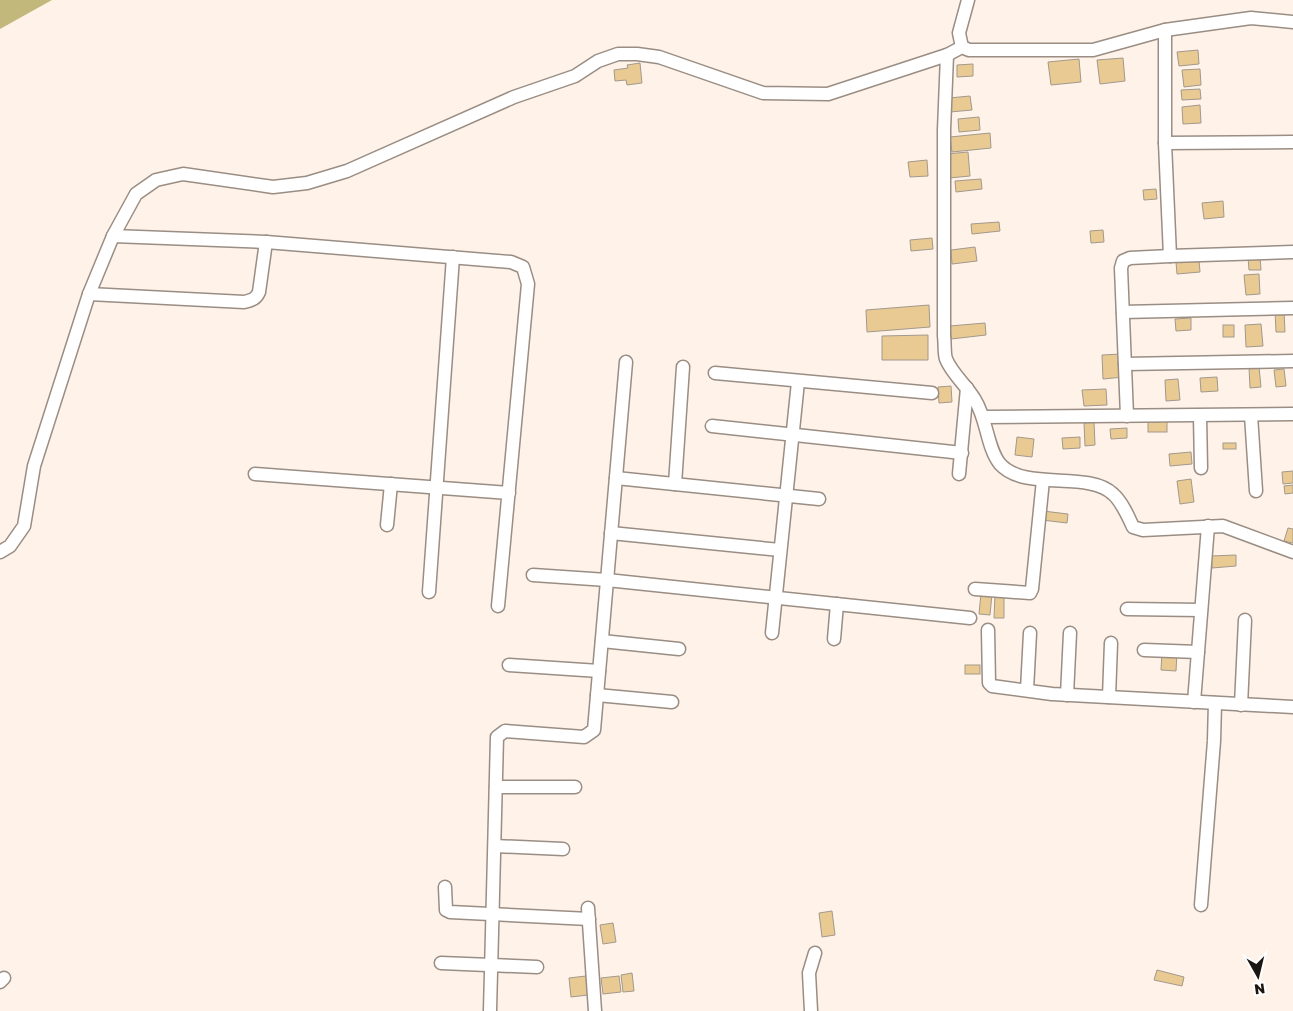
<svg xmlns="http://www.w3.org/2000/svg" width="1293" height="1011" viewBox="0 0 1293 1011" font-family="'Golos Text',sans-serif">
	<rect width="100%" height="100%" fill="#fef2e9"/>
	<polygon fill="#c3b87c" points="0,0 52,0 0,29"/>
	<g fill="#eaca93" stroke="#a2998c">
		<polygon points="1198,50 1199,64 1179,66 1177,52"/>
		<polygon points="1123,58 1125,81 1100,84 1097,60"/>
		<polygon points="1079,59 1081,82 1051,85 1048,62"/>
		<polygon points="640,63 642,83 627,85 626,80 615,81 614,70 628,68 627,65"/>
		<polygon points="973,64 973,76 957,77 957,65"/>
		<polygon points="1200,69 1201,85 1184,87 1182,70"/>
		<polygon points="1200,89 1201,99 1182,100 1181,90"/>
		<polygon points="970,96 972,110 950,112 949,98"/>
		<polygon points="1200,105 1201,123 1183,124 1182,107"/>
		<polygon points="979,117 980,130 959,132 958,119"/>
		<polygon points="990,133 991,148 952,152 950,137"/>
		<polygon points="968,152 970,176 949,178 946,154"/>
		<polygon points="927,160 928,176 910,177 908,162"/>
		<polygon points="981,179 982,189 956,192 955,181"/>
		<polygon points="1156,189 1157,199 1144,200 1143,190"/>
		<polygon points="1223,201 1224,217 1204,219 1202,203"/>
		<polygon points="999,222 1000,231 972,234 971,224"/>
		<polygon points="1103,230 1104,242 1091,243 1090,231"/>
		<polygon points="932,238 933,249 911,251 910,240"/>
		<polygon points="975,247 977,261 952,264 951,250"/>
		<polygon points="1260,256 1261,270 1249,270 1248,257"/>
		<polygon points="1199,260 1200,272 1177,274 1176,262"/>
		<polygon points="1259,274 1260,294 1246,295 1244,275"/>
		<polygon points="929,305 930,327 867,332 866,310"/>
		<polygon points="1275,311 1284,311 1285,332 1276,332"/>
		<polygon points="1191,318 1191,330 1176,331 1175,319"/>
		<polygon points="985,323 986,335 951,339 950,326"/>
		<polygon points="1261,324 1263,346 1246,347 1245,325"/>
		<rect x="1223" y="325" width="11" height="12"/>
		<polygon points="928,335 928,360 882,360 882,336"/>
		<polygon points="1122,354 1124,377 1103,379 1102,355"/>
		<polygon points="1249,367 1259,367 1261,387 1250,388"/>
		<polygon points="1284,369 1286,386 1276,387 1274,370"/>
		<polygon points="1217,377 1218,391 1201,392 1200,378"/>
		<polygon points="1178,379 1180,400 1166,401 1165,380"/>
		<polygon points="951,386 952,402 939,403 938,387"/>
		<polygon points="1106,389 1107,405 1084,406 1082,390"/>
		<rect x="1148" y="417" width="19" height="15"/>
		<polygon points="1094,422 1095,445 1085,446 1084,423"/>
		<polygon points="1127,428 1127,438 1111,439 1110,429"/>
		<polygon points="1017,437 1034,439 1032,457 1015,455"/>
		<polygon points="1080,437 1080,448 1063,449 1062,438"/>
		<rect x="1223" y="443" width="13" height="6"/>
		<polygon points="1191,452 1192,464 1170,466 1169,454"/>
		<polygon points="1293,471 1293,483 1283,484 1282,472"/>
		<polygon points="1191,479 1194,502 1180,504 1177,481"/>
		<polygon points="1293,485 1293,493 1285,494 1284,486"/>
		<polygon points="1043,511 1068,514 1067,523 1042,520"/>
		<polygon points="1288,528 1293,529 1293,543 1284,541"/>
		<polygon points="1236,555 1236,566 1212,568 1211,556"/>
		<polygon points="981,593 992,594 990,615 979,614"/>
		<polygon points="995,594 1004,594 1004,618 994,618"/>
		<polygon points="1162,651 1177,652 1176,671 1161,670"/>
		<rect x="965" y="665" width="15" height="9"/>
		<polygon points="832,911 835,935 822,937 819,913"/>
		<polygon points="613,923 616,942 603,944 600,925"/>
		<polygon points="1157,970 1184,977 1182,986 1154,980"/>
		<polygon points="632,973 634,991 623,992 621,975"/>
		<polygon points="586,976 588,995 571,997 569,978"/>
		<polygon points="619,976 621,992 603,994 601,978"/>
	</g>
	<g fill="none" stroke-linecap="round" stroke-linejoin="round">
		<g stroke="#9a8d83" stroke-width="15">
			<g id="minor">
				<polyline points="1165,30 1165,143 1170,256"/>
				<polyline points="962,47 959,33 968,0"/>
				<path d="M947 55 944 130V336C945 343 944 353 946 359 952 374 967 386 975 400 987 419 987 448 1000 464 1025 492 1088 470 1113 494 1122 502 1128 516 1133 527L1143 530 1223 526 1293 552"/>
				<polyline points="1165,143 1293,142"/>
				<polyline points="113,236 266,242 511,262 523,267 528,284 498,606"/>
				<path d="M89 294 244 302C252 300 256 299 259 292L266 242"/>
				<polyline points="1123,312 1293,308"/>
				<polyline points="1125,364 1293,361"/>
				<polyline points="715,373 932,393"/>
				<polyline points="1251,415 1256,491"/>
				<polyline points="1127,416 1121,268 1123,261 1130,258 1170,256 1293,252"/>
				<polyline points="1200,416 1201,468"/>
				<polyline points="984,417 1293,414"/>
				<polyline points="712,426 962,453"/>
				<polyline points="255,474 509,493"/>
				<polyline points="959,474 967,388"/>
				<polyline points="616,478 819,499"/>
				<polyline points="675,484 683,367"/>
				<polyline points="387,525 391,484"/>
				<polyline points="611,533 780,550"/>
				<polyline points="0,552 10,546 24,526 34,466 89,294 113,236 136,194 156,180 183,174 273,187 307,183 347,171 514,97 575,76 598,61 618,54 637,54 659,57 763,93 828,94 947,55 962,47 969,50 1093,50 1165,30 1251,18 1293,22"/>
				<polyline points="533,575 607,580 970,618"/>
				<polyline points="975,589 1030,593 1032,589 1043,480"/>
				<polyline points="429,592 453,257"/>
				<polyline points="1127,609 1201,610"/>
				<polyline points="988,630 989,683 992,686 1052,694 1293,707"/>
				<polyline points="772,633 798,382"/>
				<polyline points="834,639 837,604"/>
				<polyline points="602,641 679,649"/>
				<polyline points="1144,650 1198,652"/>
				<polyline points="509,665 599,671"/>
				<polyline points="1027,690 1030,633"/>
				<polyline points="597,695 672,702"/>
				<polyline points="1067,695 1070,633"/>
				<polyline points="1109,697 1111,643"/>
				<polyline points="1194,702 1208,526"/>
				<polyline points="1241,705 1245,620"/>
				<polyline points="496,787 575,787"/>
				<polyline points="495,846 563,849"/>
				<polyline points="445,887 446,910 450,912 589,919"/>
				<polyline points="1201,905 1214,741 1215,703"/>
				<polyline points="588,908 595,1011"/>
				<polyline points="441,963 537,967"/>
				<polyline points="0,982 4,978"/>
				<polyline points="490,1011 497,737 505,731 584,737 594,730 626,362"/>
				<polyline points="811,1011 809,973 815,953"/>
			</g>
		</g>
		<use href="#minor" stroke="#fff" stroke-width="12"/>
	</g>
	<g transform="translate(1258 976) rotate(172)" stroke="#ffffff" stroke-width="4" paint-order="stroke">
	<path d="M0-4L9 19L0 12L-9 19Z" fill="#1b1612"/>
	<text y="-8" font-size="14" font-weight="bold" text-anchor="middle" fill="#1b1612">N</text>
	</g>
</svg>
